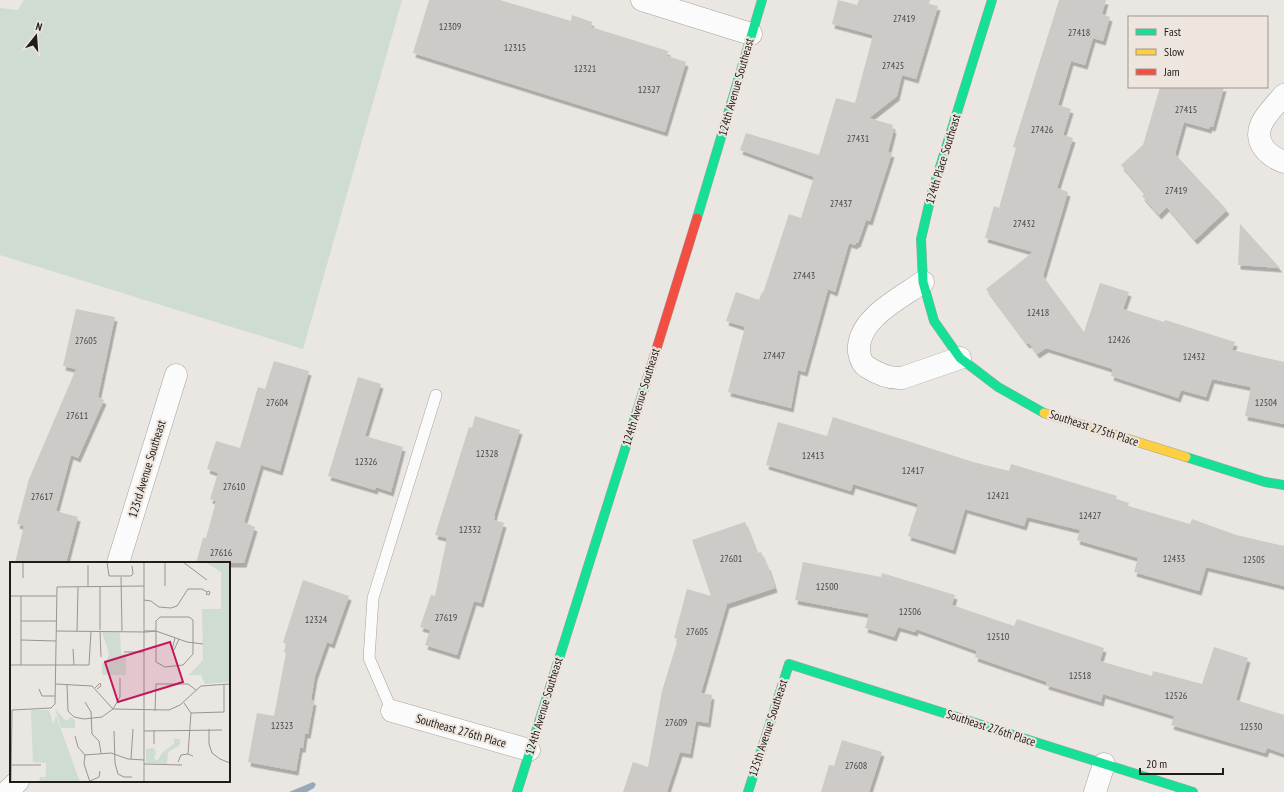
<svg xmlns="http://www.w3.org/2000/svg" width="1284" height="792" viewBox="0 0 1284 792" font-family="'PT Sans Narrow',sans-serif">
	<defs>
		<filter id="shadow"><feDropShadow dx="2.5" dy="4.5" stdDeviation="0" flood-color="#0004"/></filter>
	</defs>
	<rect width="100%" height="100%" fill="#eae6e2"/>
	<polygon fill="#cedcd2" points="24,0 402,0 303,349 0,255 0,8 18,10"/>
	<polygon fill="#98a8b7" points="313,782 316,784 314,788 307,792 289,792"/>
	<g fill="#cdcac7" filter="url(#shadow)">
		<polygon points="429,0 500,0 571,21 572,15 592,22 591,27 668,51 667,56 686,62 665,132 413,53"/>
		<polygon points="838,0 857,5 859,0 930,0 929,4 938,6 916,79 902,75 897,96 869,118 893,125 892,128 894,129 888,152 892,153 870,221 866,220 858,243 856,243 855,245 849,243 835,292 828,289 805,372 798,370 791,408 728,392 745,327 726,321 736,292 759,300 762,292 763,293 789,214 801,218 814,177 740,150 746,133 819,155 836,98 855,103 873,35 832,24"/>
		<polygon points="1059,0 1106,0 1102,14 1110,17 1103,41 1093,38 1085,65 1071,61 1058,105 1071,109 1063,135 1073,138 1057,188 1068,192 1043,276 1084,332 1100,283 1129,292 1123,309 1164,322 1165,320 1235,342 1232,350 1284,362 1284,424 1245,416 1251,387 1212,379 1206,397 1181,390 1178,398 1111,376 1113,369 1046,348 1037,354 1029,343 1027,344 986,289 1033,252 985,238 994,206 999,208 1016,148 1013,147"/>
		<polygon points="1160,87 1224,87 1213,127 1210,126 1209,129 1184,122 1175,154 1227,210 1195,240 1167,207 1159,215 1142,196 1145,193 1121,165 1143,145"/>
		<polygon points="1240,224 1280,268 1238,265"/>
		<polygon points="76,309 115,317 98,397 104,400 78,458 71,455 56,511 78,517 66,563 15,563 24,526 17,524 29,479 76,369 63,366"/>
		<polygon points="274,361 309,371 280,471 261,465 244,522 255,527 244,563 196,563 203,538 206,538 216,501 210,499 218,473 207,469 216,441 240,448 258,387 265,389"/>
		<polygon points="358,377 381,384 365,436 403,447 391,492 376,487 375,490 328,476"/>
		<polygon points="475,416 520,430 495,513 494,520 504,523 481,603 474,601 457,655 425,645 430,630 420,627 431,595 435,596 447,538 435,535 469,427 472,428"/>
		<polygon points="833,417 973,462 1009,471 1011,464 1051,476 1117,496 1116,499 1129,503 1128,506 1190,524 1192,519 1236,535 1284,546 1284,586 1206,567 1199,591 1134,572 1138,558 1077,540 1080,530 1027,517 1024,526 965,509 953,550 908,536 918,504 853,484 851,491 766,465 778,422 827,436"/>
		<polygon points="745,522 757,553 761,552 767,566 768,566 775,588 727,604 701,693 712,695 708,723 696,721 690,754 680,752 667,792 623,792 633,762 648,767 662,691 678,639 674,638 687,589 711,596 692,540"/>
		<polygon points="803,562 881,577 882,573 955,595 952,605 1014,626 1017,619 1104,648 1100,661 1152,676 1153,671 1202,684 1214,647 1248,658 1236,700 1284,715 1284,754 1267,748 1265,753 1171,725 1174,716 1103,694 1101,702 1046,685 1047,682 975,657 977,651 916,629 915,632 898,627 894,637 865,628 869,614 795,600"/>
		<polygon points="303,580 349,596 332,644 327,642 315,676 311,700 314,701 308,734 305,734 303,748 300,748 296,771 248,762 257,713 274,716 286,653 284,652 286,644 283,642"/>
		<polygon points="842,740 882,752 869,792 821,792 829,765 834,766"/>
	</g>
	<g fill="none" stroke-linecap="round" stroke-linejoin="round">
		<g stroke="#a6a3a0" stroke-width="12">
			<polyline id="lane" points="392,711 369,658 373,598 436,395"/>
		</g>
		<g stroke="#a6a3a0" stroke-width="23">
			<g id="street">
				<polyline points="642,0 751,34"/>
				<path d="M1284 95C1278 102 1264 116 1261 125 1254 143 1268 156 1284 162"/>
				<path d="M923 282C901 298 856 319 859 352 860 358 862 364 867 367 878 374 889 379 902 378L960 358"/>
				<polyline points="118,563 176,375"/>
				<polyline points="392,711 529,750"/>
				<polyline points="7,792 18,781"/>
				<polyline points="1095,792 1104,764"/>
			</g>
		</g>
		<g stroke="#a6a3a0" stroke-width="10">
			<g id="fast">
				<polyline points="992,0 931,196 921,239 923,282 934,321 960,358 998,387 1044,413"/>
				<polyline points="697,218 762,0"/>
				<polyline points="1186,457 1265,482 1284,485"/>
				<polyline points="517,792 649,373"/>
				<polyline points="748,792 789,664 1193,792"/>
			</g>
		</g>
		<g stroke="#a6a3a0" stroke-width="10">
			<polyline id="slow" points="1044,413 1186,457"/>
		</g>
		<g stroke="#a6a3a0" stroke-width="10">
			<polyline id="jam" points="649,373 697,218"/>
		</g>
		<use href="#lane" stroke="#fcfbfb" stroke-width="11"/>
		<use href="#street" stroke="#fcfbfb" stroke-width="22"/>
		<use href="#fast" stroke="#16e098" stroke-width="9"/>
		<use href="#slow" stroke="#ffcf43" stroke-width="9"/>
		<use href="#jam" stroke="#f24e42" stroke-width="9"/>
	</g>
	<g text-anchor="middle" stroke-width="4" stroke-linejoin="round" paint-order="stroke">
		<g font-size="10" fill="#4a4845">
			<text x="904" y="22">27419</text>
			<text x="450" y="30">12309</text>
			<text x="1079" y="36">27418</text>
			<text x="515" y="51">12315</text>
			<text x="893" y="69">27425</text>
			<text x="585" y="72">12321</text>
			<text x="649" y="93">12327</text>
			<text x="1186" y="113">27415</text>
			<text x="1042" y="133">27426</text>
			<text x="858" y="142">27431</text>
			<text x="1176" y="194">27419</text>
			<text x="841" y="207">27437</text>
			<text x="1024" y="227">27432</text>
			<text x="804" y="279">27443</text>
			<text x="1038" y="316">12418</text>
			<text x="1119" y="343">12426</text>
			<text x="86" y="344">27605</text>
			<text x="774" y="359">27447</text>
			<text x="1194" y="360">12432</text>
			<text x="277" y="406">27604</text>
			<text x="1266" y="406">12504</text>
			<text x="77" y="419">27611</text>
			<text x="487" y="457">12328</text>
			<text x="813" y="459">12413</text>
			<text x="366" y="465">12326</text>
			<text x="913" y="474">12417</text>
			<text x="234" y="490">27610</text>
			<text x="998" y="499">12421</text>
			<text x="42" y="500">27617</text>
			<text x="1090" y="519">12427</text>
			<text x="470" y="533">12332</text>
			<text x="221" y="556">27616</text>
			<text x="731" y="562">27601</text>
			<text x="1174" y="562">12433</text>
			<text x="1254" y="563">12505</text>
			<text x="827" y="590">12500</text>
			<text x="910" y="615">12506</text>
			<text x="446" y="621">27619</text>
			<text x="316" y="623">12324</text>
			<text x="697" y="635">27605</text>
			<text x="998" y="640">12510</text>
			<text x="1080" y="679">12518</text>
			<text x="1176" y="699">12526</text>
			<text x="676" y="726">27609</text>
			<text x="282" y="729">12323</text>
			<text x="1251" y="730">12530</text>
			<text x="856" y="769">27608</text>
		</g>
		<g font-size="12" fill="#1f1c1a" stroke="#eee5de">
			<text transform="translate(736 87) rotate(-74)" y="4">124th Avenue Southeast</text>
			<text transform="translate(943 159) rotate(-73)" y="4">124th Place Southeast</text>
			<text transform="translate(641 397) rotate(-73)" y="4">124th Avenue Southeast</text>
			<text transform="translate(1094 428) rotate(18)" y="4">Southeast 275th Place</text>
			<text transform="translate(147 469) rotate(-73)" y="4">123rd Avenue Southeast</text>
			<text transform="translate(544 706) rotate(-73)" y="4">124th Avenue Southeast</text>
			<text transform="translate(768 728) rotate(-72)" y="4">125th Avenue Southeast</text>
			<text transform="translate(991 728) rotate(18)" y="4">Southeast 276th Place</text>
			<text transform="translate(461 731) rotate(16)" y="4">Southeast 276th Place</text>
		</g>
	</g>
	<g transform="translate(10 562)">
		<rect width="220" height="220" fill="#eae6e2"/>
		<path d="M195 0H220V120L195 122 191 113H179L193 98 192 47H211V10ZM92 70H110L111 92H116V113H92V101L96 100 99 92ZM45 147 56 159 61 155 65 158V166H51ZM21 148H39L43 162 46 154 70 220H29L30 215H36V201L23 200ZM164 177H170V183L158 190 157 202 136 201V187L144 186 146 190 144 196 147 199 153 190 164 182Z" fill="#cedcd2"/>
		<path fill="none" stroke="#999592" stroke-width="1" d="M13 0V16M97 0 99 14H121L123 12 122 4M155 0V24M173 0 197 18M111 15 112 69M78 25V3M198 29 200 30 199 33 196 32ZM0 34H46M134 38 141 39 149 45 161 46 167 44 178 27H192L197 30M150 55H179L183 58V92L173 103 155 105 146 100V59ZM11 59H46M90 68V25M46 69 136 70 146 69H134M67 69 68 25M90 69 91 95M146 69 177 80 193 82M165 76 162 88H164L169 77M11 78 46 79M63 87 64 103M114 90H134M0 103H79L81 69M11 103V34M46 122 82 124 103 147 110 135V116M57 122 58 149 64 155 74 157 92 155 103 147 159 148 170 143 191 124 220 122M85 126 90 121 91 124 87 127M29 127 32 134H45M75 140 81 150 82 172 89 179 91 191M174 141 181 151 178 192M145 149 146 122H178L186 128M181 151 214 150V122M199 167V182L202 191 210 197 220 201M144 168V182M104 169 105 201 108 212 114 215H122M134 169 212 168M65 174 68 185 75 193 101 191 118 197 134 198M75 193 74 202 80 220M121 197 123 167M168 200 171 193 178 192 183 194M134 202 172 203M1 203H31M80 219 89 215 90 209M1 220 2 148 41 146 45 142 47 25 134 24M134 220V0"/>
		<path fill="#c2185b" fill-opacity="0.15" stroke="#c2185b" stroke-width="2" d="M160 80 173 120 108 140 95 100Z"/>
		<rect width="220" height="220" fill="none" stroke="#1f1c1a" stroke-width="2"/>
	</g>
	<rect x="1128" y="16" width="140" height="72" fill="#eee5de" stroke="#9b9590"/>
	<rect x="1136" y="29" width="20" height="6" fill="#16e098" stroke="#9b9590"/>
	<text x="1164" y="36" font-size="12" fill="#1f1c1a">Fast</text>
	<rect x="1136" y="49" width="20" height="6" fill="#ffcf43" stroke="#9b9590"/>
	<text x="1164" y="56" font-size="12" fill="#1f1c1a">Slow</text>
	<rect x="1136" y="69" width="20" height="6" fill="#f24e42" stroke="#9b9590"/>
	<text x="1164" y="76" font-size="12" fill="#1f1c1a">Jam</text>
	<g transform="translate(36 36) rotate(17)" stroke="#eee5de" stroke-width="3" paint-order="stroke">
	<path d="M0-3L7 15L0 10L-7 15Z" fill="#1f1c1a"/>
	<text y="-6" font-size="11" font-weight="bold" text-anchor="middle" fill="#1f1c1a">N</text>
	</g>
	<path d="M1140 768v6h83v-6" fill="none" stroke="#1f1c1a" stroke-width="2"/>
	<text x="1146" y="768" font-size="12" fill="#1f1c1a" stroke="#eee5de" stroke-width="3" paint-order="stroke">20 m</text>
</svg>
